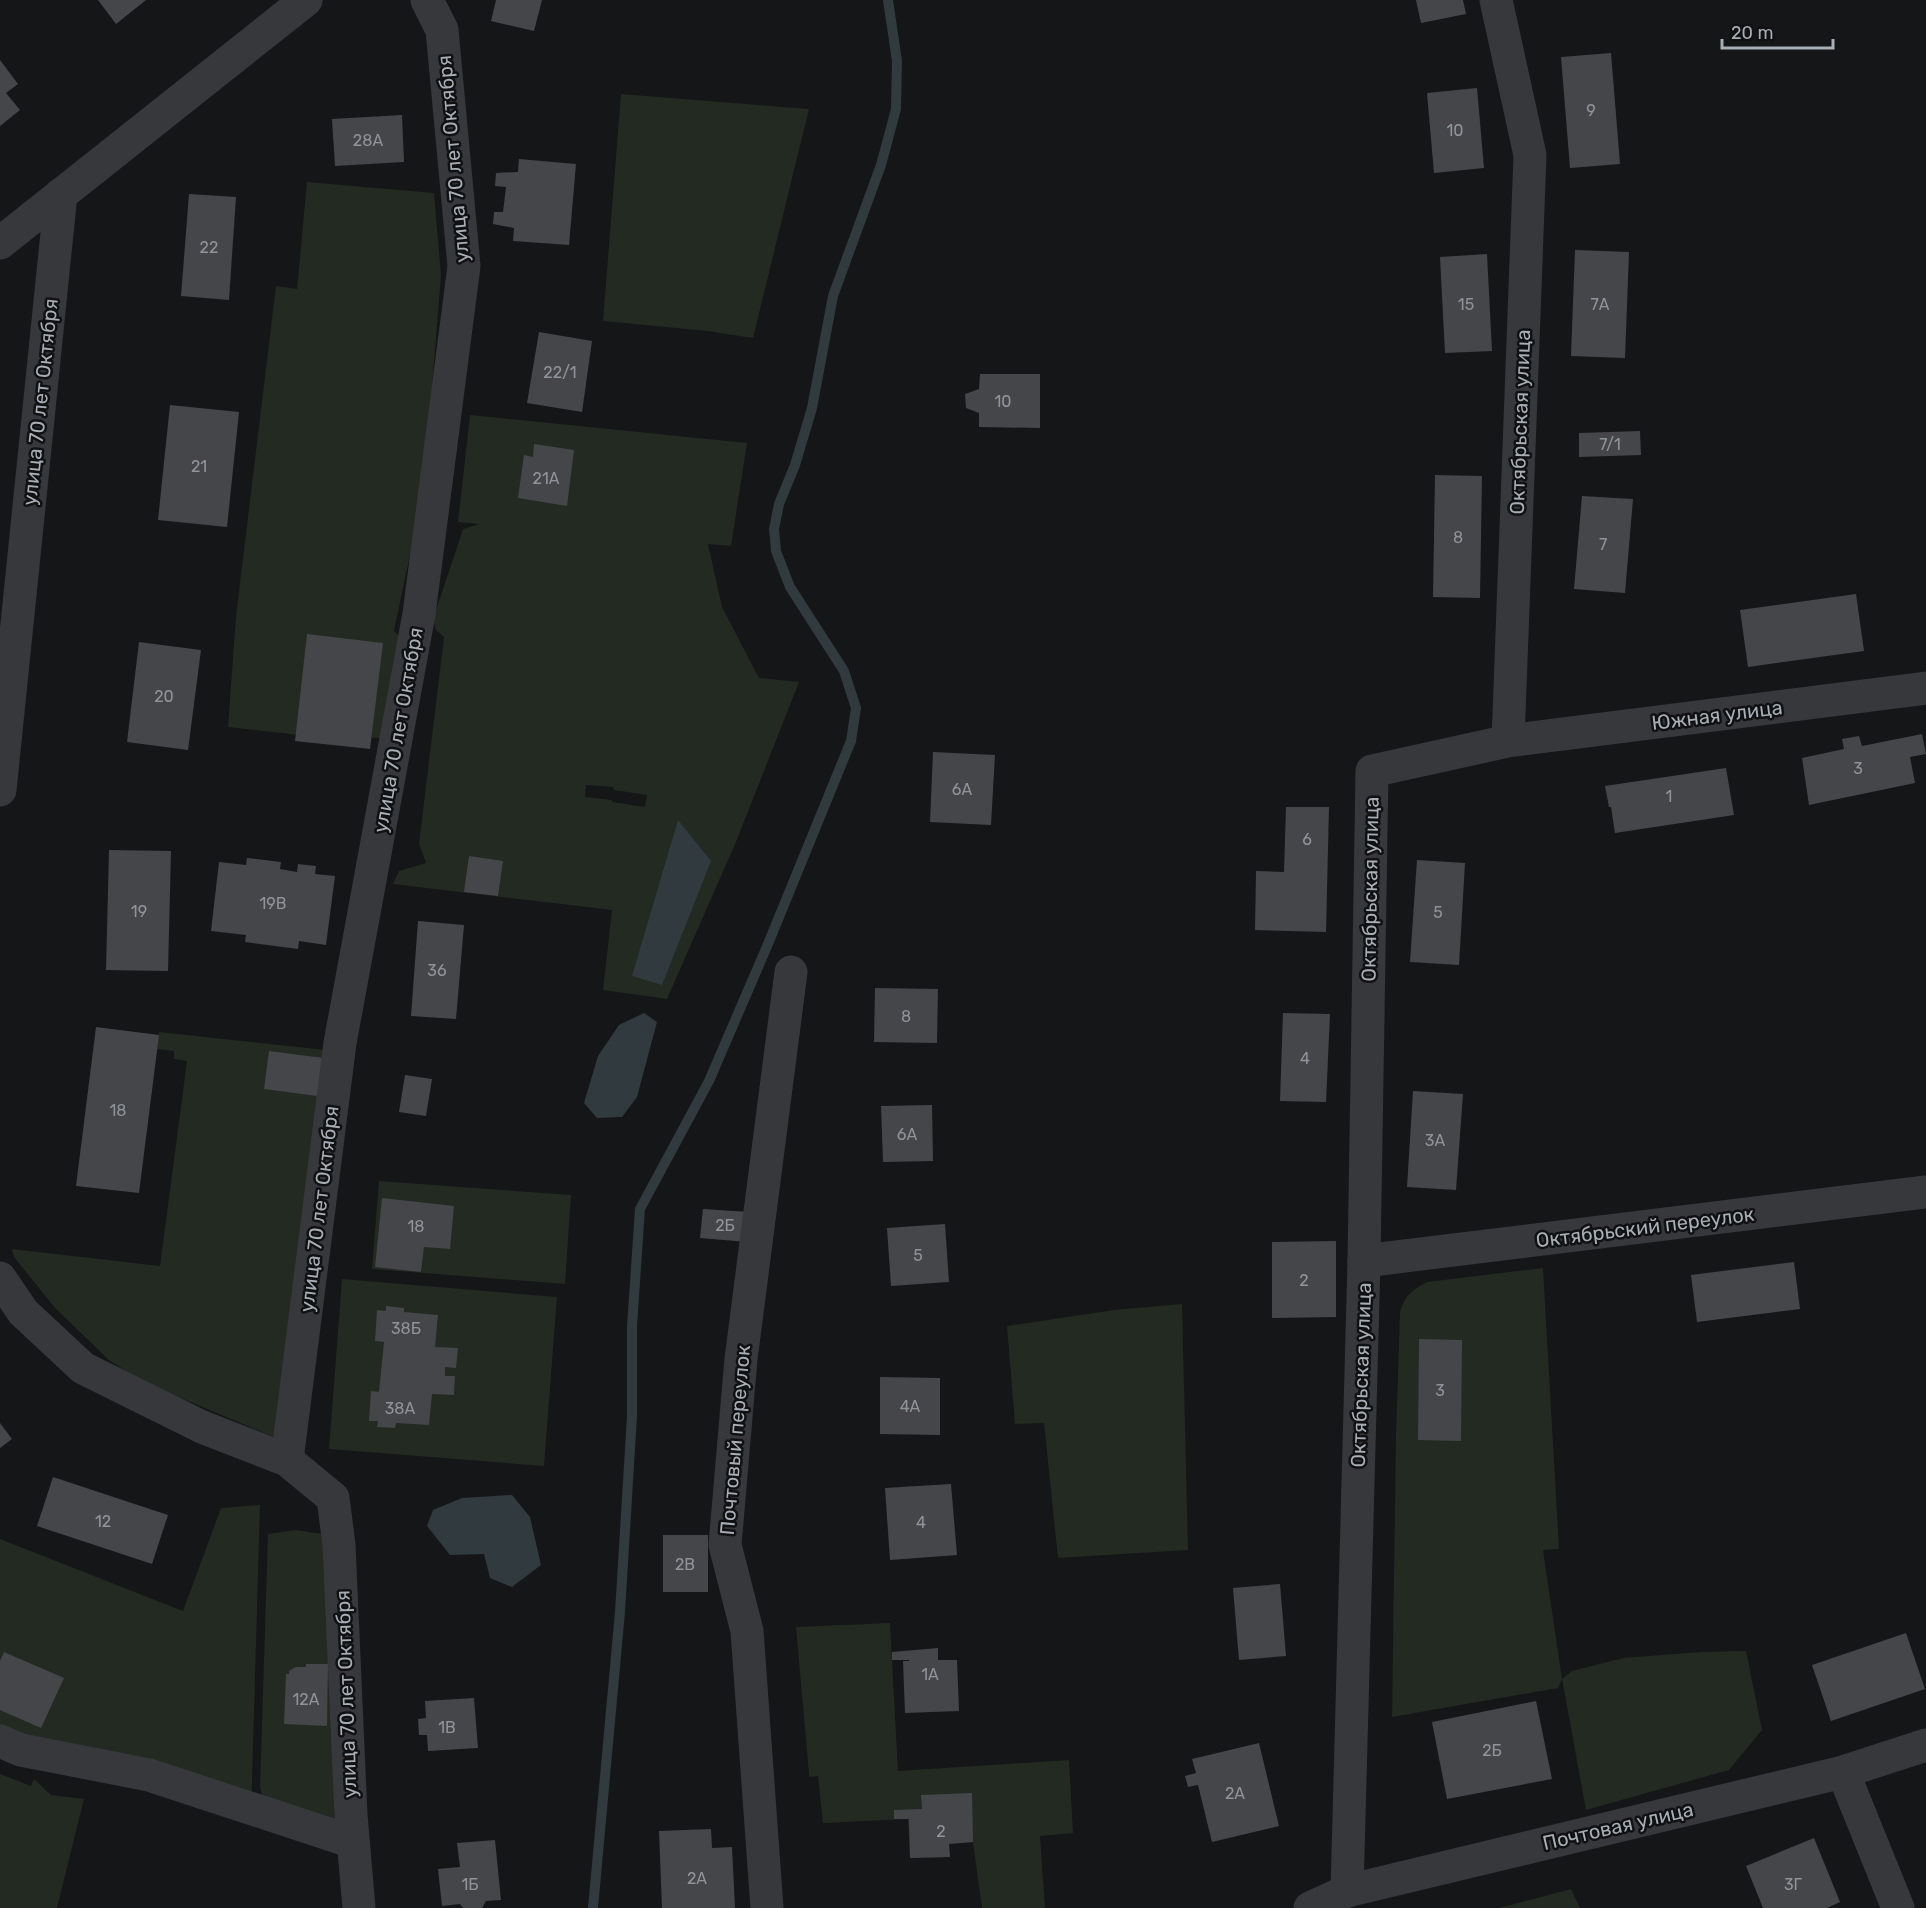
<svg xmlns="http://www.w3.org/2000/svg" width="1926" height="1908" viewBox="0 0 1926 1908" font-family="Rubik,sans-serif">
	<rect width="100%" height="100%" fill="#151617"/>
	<g fill="#222a22" fill-rule="evenodd">
		<polygon points="621,94 809,109 753,338 707,331 603,321"/>
		<polygon points="307,182 434,193 441,275 430,412 411,550 394,631 399,636 387,739 310,732 309,736 228,727 236,616 276,286 297,289"/>
		<path d="M470 415 747 443 731 546 708 544 722 607 759 678 799 682 736 842 667 999 603 990 612 910 393 884 399 871 426 863 419 844 444 637 436 630 433 619 463 529 480 524 458 522ZM586 785 613 787 614 790 647 795 645 807 612 802V800L585 797Z"/>
		<polygon points="159,1032 335,1051 283,1441 143,1382 109,1360 55,1308 14,1257 12,1249 160,1266 187,1061 174,1059 174,1051 157,1049"/>
		<polygon points="379,1181 571,1195 565,1284 372,1269"/>
		<path d="M1543 1268 1559 1549 1543 1550 1562 1679 1572 1671 1623 1658 1701 1652 1746 1651 1762 1730 1729 1770 1586 1810 1562 1679 1558 1688 1392 1717 1396 1434 1400 1312C1406 1294 1411 1291 1427 1282Z"/>
		<polygon points="342,1279 557,1297 544,1466 329,1449"/>
		<polygon points="1182,1304 1188,1550 1058,1558 1044,1423 1015,1424 1007,1326 1114,1310"/>
		<polygon points="260,1505 251,1816 0,1736 0,1539 183,1611 221,1508"/>
		<polygon points="296,1530 322,1534 356,1809 334,1811 335,1833 267,1815 260,1787 268,1534"/>
		<polygon points="890,1623 898,1771 1069,1760 1073,1833 1040,1836 1045,1908 982,1908 973,1842 949,1844 950,1857 910,1858 908,1819 823,1823 818,1776 809,1777 809,1774 796,1627"/>
		<polygon points="0,1774 31,1786 34,1779 51,1795 84,1799 57,1908 0,1908"/>
		<polygon points="1571,1889 1580,1908 1499,1908"/>
	</g>
	<g fill="#303a3f">
		<polygon points="678,820 711,861 662,985 632,976"/>
		<polygon points="644,1013 657,1022 637,1097 622,1117 597,1118 584,1103 598,1056 619,1025"/>
		<polygon points="512,1495 530,1517 541,1565 512,1587 490,1578 484,1554 450,1555 427,1526 433,1510 462,1498"/>
	</g>
	<g fill="none" stroke-linecap="round" stroke-linejoin="round">
		<polyline stroke="#303a3f" stroke-width="10" points="593,1908 620,1612 632,1416 632,1326 640,1209 709,1081 768,944 851,741 856,708 844,671 790,587 776,551 774,529 779,504 795,465 812,408 833,296 881,165 896,109 897,61 888,0"/>
	</g>
	<g fill="#45464a">
		<polygon points="98,0 146,0 116,24"/>
		<polygon points="496,0 542,0 534,31 491,21"/>
		<polygon points="1416,0 1463,0 1466,14 1421,23"/>
		<polygon points="1611,53 1620,164 1570,168 1561,57"/>
		<polygon points="0,60 18,84 6,93 20,110 0,126"/>
		<polygon points="1477,88 1484,168 1434,173 1427,93"/>
		<polygon points="402,115 404,162 335,166 332,119"/>
		<polygon points="519,159 576,164 569,245 513,241 514,228 493,224 494,212 503,212 506,187 495,186 496,173 518,172"/>
		<polygon points="189,194 236,197 229,300 181,296"/>
		<polygon points="1575,250 1629,252 1625,358 1571,356"/>
		<polygon points="1487,254 1492,351 1445,353 1440,257"/>
		<polygon points="539,332 592,341 582,412 527,403"/>
		<polygon points="980,374 1040,374 1040,428 979,427 979,413 966,408 965,394 979,389"/>
		<polygon points="170,405 239,412 227,527 158,520"/>
		<polygon points="1640,431 1641,455 1579,457 1579,433"/>
		<polygon points="534,444 574,450 567,506 518,498 524,455 533,457"/>
		<polygon points="1435,475 1482,476 1480,598 1433,597"/>
		<polygon points="1582,496 1633,499 1625,593 1574,589"/>
		<polygon points="1856,594 1864,651 1748,667 1740,610"/>
		<polygon points="307,634 383,643 370,749 295,741"/>
		<polygon points="139,642 201,650 188,750 127,742"/>
		<polygon points="1922,734 1926,754 1910,757 1915,783 1809,805 1802,758 1844,749 1842,739 1859,736 1862,746"/>
		<polygon points="933,752 995,755 991,825 930,822"/>
		<polygon points="1726,768 1734,815 1615,833 1611,807 1609,807 1605,786"/>
		<polygon points="1286,807 1329,807 1326,932 1255,930 1256,871 1284,872"/>
		<polygon points="109,850 171,851 168,971 106,970"/>
		<polygon points="469,856 503,861 498,896 464,892"/>
		<polygon points="247,858 281,862 280,869 297,872 298,864 316,866 315,874 335,876 326,945 299,941 298,949 245,942 246,935 211,931 219,862 246,865"/>
		<polygon points="1417,860 1465,863 1459,965 1410,962"/>
		<polygon points="418,921 464,925 456,1019 411,1016"/>
		<polygon points="875,988 938,989 937,1043 874,1042"/>
		<polygon points="1283,1013 1330,1014 1326,1102 1280,1101"/>
		<polygon points="96,1027 159,1035 139,1193 76,1186"/>
		<polygon points="269,1051 323,1058 317,1096 264,1089"/>
		<polygon points="405,1075 432,1079 426,1116 399,1112"/>
		<polygon points="1413,1091 1463,1094 1456,1190 1407,1187"/>
		<polygon points="932,1105 933,1161 883,1162 881,1106"/>
		<polygon points="382,1198 454,1206 450,1249 424,1247 421,1272 375,1267"/>
		<polygon points="703,1209 749,1212 747,1242 700,1238"/>
		<polygon points="945,1224 949,1282 891,1286 887,1228"/>
		<polygon points="1336,1241 1336,1317 1272,1318 1272,1242"/>
		<polygon points="1794,1262 1800,1309 1697,1322 1691,1275"/>
		<polygon points="386,1306 404,1308 404,1312 438,1315 435,1347 458,1348 456,1368 445,1367 445,1376 455,1376 454,1395 432,1394 429,1425 396,1423 395,1428 377,1427 378,1421 369,1421 371,1391 379,1392 384,1342 375,1341 377,1310 386,1311"/>
		<polygon points="1419,1339 1462,1340 1461,1441 1418,1440"/>
		<polygon points="880,1377 940,1378 940,1435 880,1434"/>
		<polygon points="0,1423 12,1439 0,1448"/>
		<polygon points="53,1477 168,1515 152,1564 37,1526"/>
		<polygon points="951,1484 957,1555 890,1560 885,1488"/>
		<rect x="663" y="1535" width="45" height="57"/>
		<polygon points="1280,1584 1286,1656 1239,1660 1233,1588"/>
		<polygon points="1906,1633 1925,1689 1831,1721 1812,1665"/>
		<polygon points="938,1648 938,1660 957,1660 959,1711 905,1713 903,1661 909,1661 909,1660 892,1660 892,1652"/>
		<polygon points="4,1652 64,1678 41,1728 0,1710 0,1661"/>
		<polygon points="306,1664 328,1664 327,1726 284,1724 286,1674 289,1674 289,1671 296,1667 306,1667"/>
		<polygon points="474,1698 478,1748 428,1751 427,1735 419,1735 418,1719 426,1718 425,1701"/>
		<polygon points="1536,1701 1552,1779 1447,1799 1432,1722"/>
		<polygon points="1259,1743 1279,1826 1212,1842 1198,1785 1188,1787 1185,1776 1196,1773 1192,1759"/>
		<polygon points="972,1793 973,1842 949,1844 950,1857 910,1858 909,1819 894,1819 894,1810 922,1809 921,1795"/>
		<polygon points="711,1829 712,1848 732,1847 735,1908 662,1908 659,1831"/>
		<polygon points="1814,1838 1840,1902 1827,1908 1763,1908 1746,1866"/>
		<polygon points="495,1840 501,1900 486,1901 482,1908 463,1908 460,1904 442,1906 438,1869 460,1867 457,1843"/>
	</g>
	<g fill="none" stroke-linecap="round" stroke-linejoin="round">
		<g stroke="#37383c" stroke-width="33">
			<polyline points="0,243 306,0"/>
			<polyline points="1508,741 1926,688"/>
			<polyline points="0,790 61,194"/>
			<polyline points="1364,1261 1926,1192"/>
			<polyline points="0,1278 23,1312 83,1368 202,1427 287,1460 333,1498 339,1545 351,1815 359,1908"/>
			<polyline points="287,1460 340,1043 419,614 464,266 442,30 427,0"/>
			<polyline points="0,1741 21,1750 149,1775 353,1842"/>
			<polyline points="1843,1772 1898,1908"/>
			<polyline points="1347,1891 1364,1261 1372,771 1508,741 1530,155 1496,0"/>
			<polyline points="767,1908 747,1631 725,1545 741,1359 791,972"/>
			<polyline points="1310,1908 1347,1891 1843,1772 1926,1745"/>
		</g>
	</g>
	<g text-anchor="middle" stroke-width="5" stroke-linejoin="round" paint-order="stroke">
		<g font-size="16" fill="#8f949b">
			<text x="1591" y="116">9</text>
			<text x="1455" y="136">10</text>
			<text x="368" y="146">28А</text>
			<text x="209" y="253">22</text>
			<text x="1466" y="310">15</text>
			<text x="1600" y="310">7А</text>
			<text x="560" y="378">22/1</text>
			<text x="1003" y="407">10</text>
			<text x="1610" y="450">7/1</text>
			<text x="199" y="472">21</text>
			<text x="546" y="484">21А</text>
			<text x="1458" y="543">8</text>
			<text x="1603" y="550">7</text>
			<text x="164" y="702">20</text>
			<text x="1858" y="774">3</text>
			<text x="962" y="795">6А</text>
			<text x="1669" y="802">1</text>
			<text x="1307" y="845">6</text>
			<text x="273" y="909">19В</text>
			<text x="139" y="917">19</text>
			<text x="1438" y="918">5</text>
			<text x="437" y="976">36</text>
			<text x="906" y="1022">8</text>
			<text x="1305" y="1064">4</text>
			<text x="118" y="1116">18</text>
			<text x="907" y="1140">6А</text>
			<text x="1435" y="1146">3А</text>
			<text x="725" y="1231">2Б</text>
			<text x="416" y="1232">18</text>
			<text x="918" y="1261">5</text>
			<text x="1304" y="1286">2</text>
			<text x="406" y="1334">38Б</text>
			<text x="1440" y="1396">3</text>
			<text x="910" y="1412">4А</text>
			<text x="400" y="1414">38А</text>
			<text x="103" y="1527">12</text>
			<text x="921" y="1528">4</text>
			<text x="685" y="1570">2В</text>
			<text x="930" y="1680">1А</text>
			<text x="306" y="1705">12А</text>
			<text x="447" y="1733">1В</text>
			<text x="1492" y="1756">2Б</text>
			<text x="1235" y="1799">2А</text>
			<text x="941" y="1837">2</text>
			<text x="697" y="1884">2А</text>
			<text x="470" y="1890">1Б</text>
			<text x="1793" y="1890">3Г</text>
		</g>
		<g font-size="20" fill="#a8aeb6" stroke="#101112">
			<text transform="translate(453 159) rotate(-95)" y="7">улица 70 лет Октября</text>
			<text transform="translate(40 402) rotate(-84)" y="7">улица 70 лет Октября</text>
			<text transform="translate(1520 422) rotate(-88)" y="7">Октябрьская улица</text>
			<text transform="translate(1717 715) rotate(-7)" y="7">Южная улица</text>
			<text transform="translate(398 730) rotate(-80)" y="7">улица 70 лет Октября</text>
			<text transform="translate(1370 889) rotate(-89)" y="7">Октябрьская улица</text>
			<text transform="translate(319 1209) rotate(-83)" y="7">улица 70 лет Октября</text>
			<text transform="translate(1645 1227) rotate(-7)" y="7">Октябрьский переулок</text>
			<text transform="translate(1361 1375) rotate(-88)" y="7">Октябрьская улица</text>
			<text transform="translate(735 1440) rotate(-85)" y="7">Почтовый переулок</text>
			<text transform="translate(346 1694) rotate(-92)" y="7">улица 70 лет Октября</text>
			<text transform="translate(1618 1826) rotate(-13)" y="7">Почтовая улица</text>
		</g>
	</g>
	<path d="M1722 39v9h111v-9" fill="none" stroke="#a8aeb6" stroke-width="3"/>
	<text x="1731" y="39" font-size="18" fill="#a8aeb6" stroke="#101112" stroke-width="4.5" paint-order="stroke">20 m</text>
</svg>
